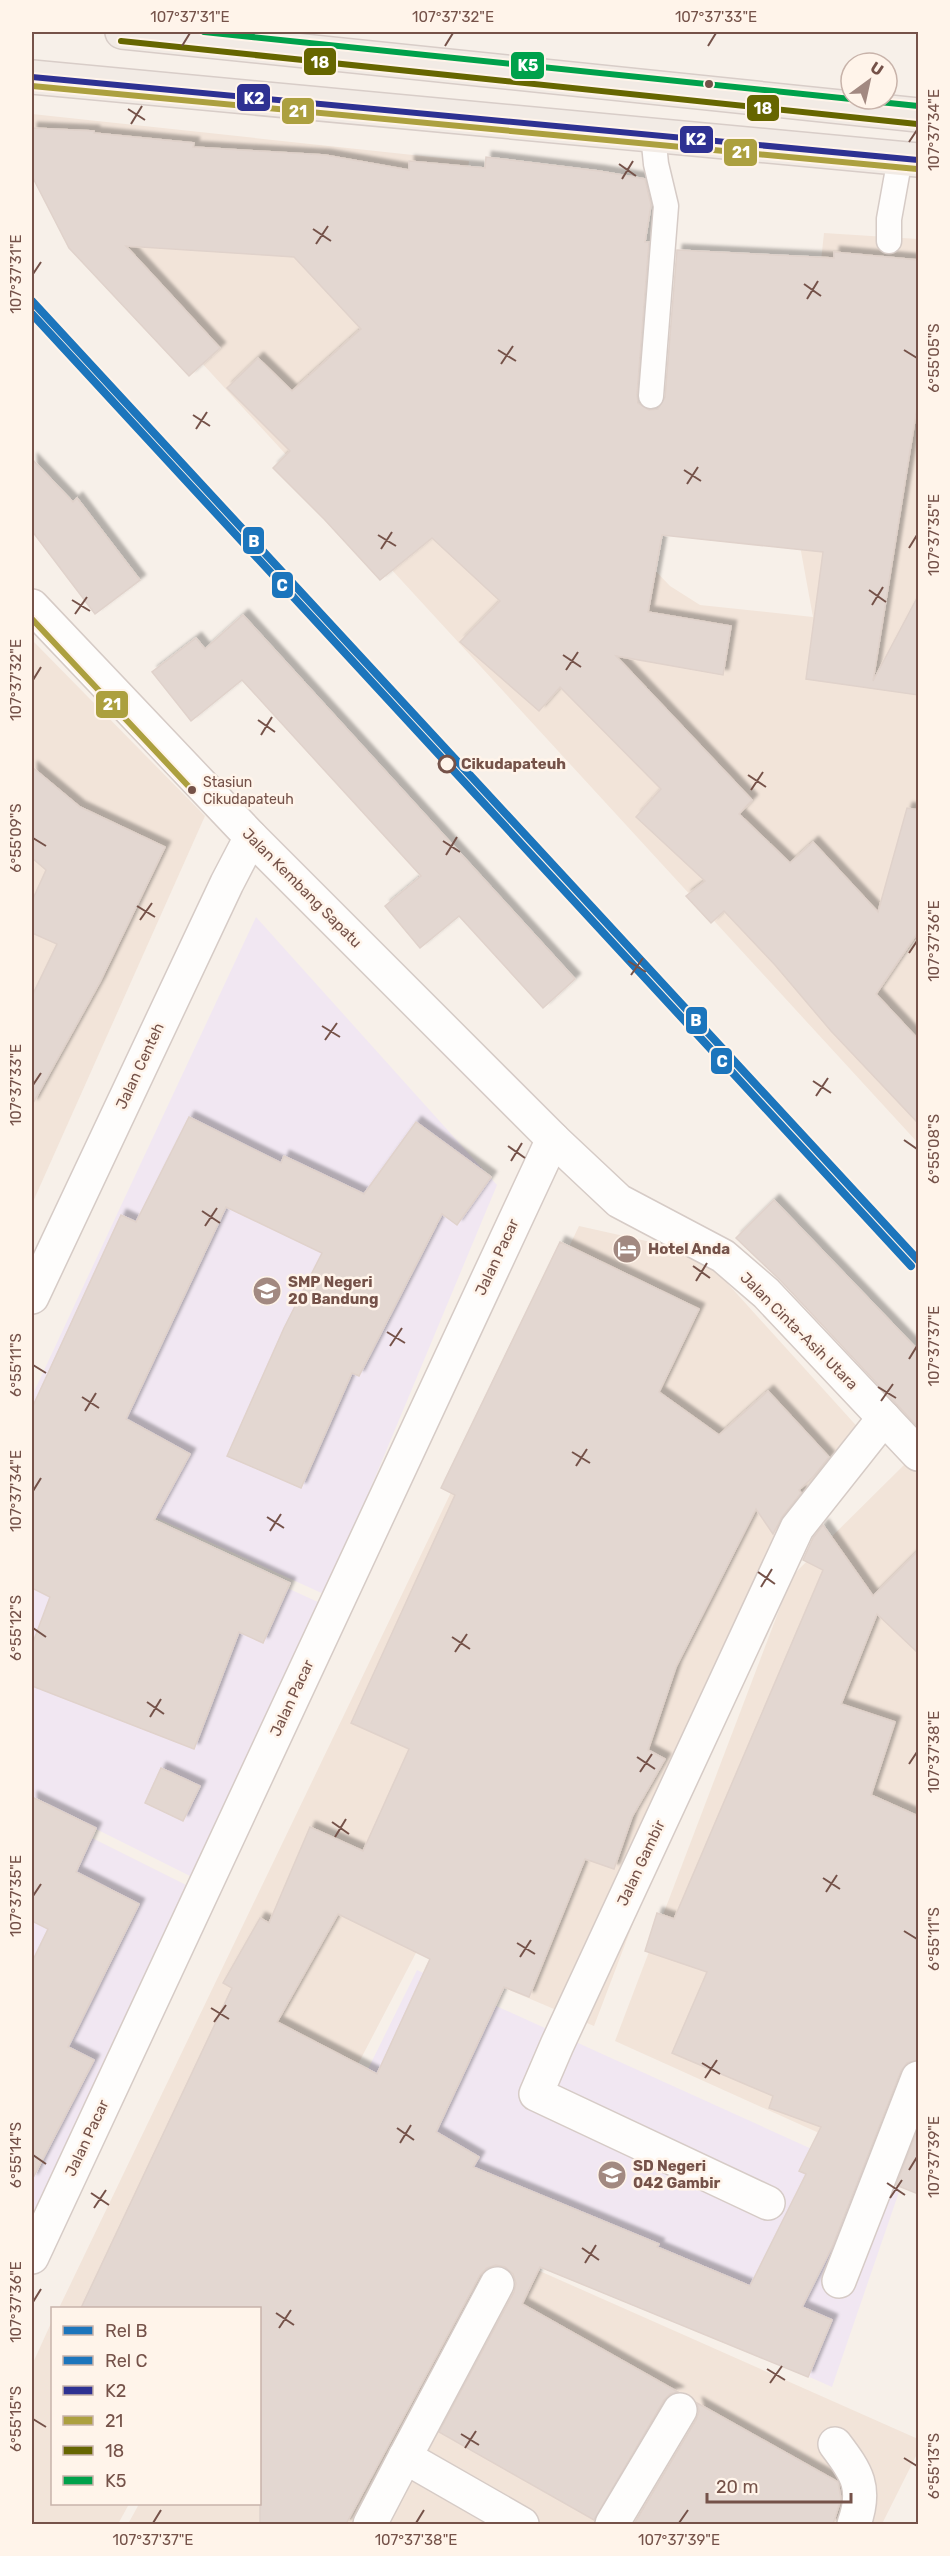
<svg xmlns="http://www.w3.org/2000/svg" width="950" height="2556" viewBox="0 0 950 2556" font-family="Rubik,sans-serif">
	<defs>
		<filter id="shadow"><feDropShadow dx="5.5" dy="-5.5" stdDeviation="1.5" flood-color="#0004"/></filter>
	</defs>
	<rect width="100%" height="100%" fill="#f7f0e9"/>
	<g fill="#f2e4d9">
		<polygon points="32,114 469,161 451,344 598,511 670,586 700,605 813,617 794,513 824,233 918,239 918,1143 32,178"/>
		<polygon points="32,640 205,816 32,1204"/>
		<polygon points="579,1226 700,1253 872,1443 778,1542 594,2026 417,1951 231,2308 59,2308"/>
		<polygon points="907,1462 918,1475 918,2125 901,2170 615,2041 792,1576"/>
		<polygon points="319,2173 918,2439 918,2452 882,2524 128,2524 139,2504 260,2504 260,2308 245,2308"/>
		<polygon points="52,2321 52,2504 129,2504 118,2524 32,2524 32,2365"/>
	</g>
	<g fill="#f1e7f2">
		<polygon points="256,917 497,1185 326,1595 32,1461 32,1396"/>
		<polygon points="32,1471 344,1614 218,1890 32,1797"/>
		<polygon points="32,1808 214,1899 32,2256"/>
		<polygon points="417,1970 900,2189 832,2387 323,2160"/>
	</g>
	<g fill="#e3d7d1" stroke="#e0d2cb" stroke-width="1.5" fill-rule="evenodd" filter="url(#shadow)">
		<polygon points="32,128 94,131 94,133 194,143 193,147 325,155 409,170 409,161 485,168 486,157 599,171 645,179 651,205 645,242 649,242 637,395 638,403 649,410 658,409 665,397 677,250 834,258 834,252 918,260 918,401 873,681 918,596 918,695 806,679 823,552 662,535 648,612 731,626 723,675 616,656 752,800 739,814 790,863 813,842 878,912 907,808 918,810 918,932 876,994 918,1039 918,1123 831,1031 775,965 724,911 711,923 686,896 705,881 636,817 661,789 560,687 539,711 460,642 500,601 432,538 380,580 324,519 273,468 290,451 227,388 258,358 292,391 361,329 294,257 126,246 220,348 189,376 69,248 32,176"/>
		<polygon points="32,459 73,502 77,498 140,580 95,614 32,531"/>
		<polygon points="243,615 575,979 543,1008 459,916 420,948 385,906 421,876 242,680 191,721 152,672 196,638 205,649"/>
		<polygon points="32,767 80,807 165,847 100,982 32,1105 32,996 57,944 32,933 32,901 46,870 32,858"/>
		<polygon points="189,1117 281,1163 284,1156 364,1194 416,1122 491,1177 457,1225 442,1214 359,1376 352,1373 301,1488 227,1456 284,1328 322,1253 226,1207 126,1419 190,1454 154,1520 290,1583 263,1643 239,1632 194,1749 32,1686 32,1645 50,1597 32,1588 32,1408 121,1215 136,1222"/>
		<polygon points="774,1200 918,1350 918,1427 780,1280 736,1238"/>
		<path d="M560 1242 699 1309 659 1392 719 1435 768 1391 829 1457 813 1477 799 1490 801 1493 782 1517 773 1534 756 1509 676 1667 648 1750 665 1759 632 1817 614 1869 585 1859 529 1997 504 1987 436 2132 479 2157 473 2167 659 2244 657 2247 750 2286 806 2174 799 2171 821 2127 769 2108 773 2096 672 2053 707 1972 645 1951 657 1913 674 1919 823 1570 803 1560 813 1538 823 1525 873 1596 918 1551V1653L877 1614 841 1704 895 1722 871 1795 918 1816V2060L907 2063 901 2071 833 2245 802 2307 832 2320 808 2377 540 2267 522 2304 678 2392 670 2394 664 2400 594 2520 439 2432 514 2292 516 2283 513 2274 505 2267 496 2265 487 2268 480 2275 346 2524H260V2308H81L232 1988 223 1983 260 1918 269 1923 310 1827 363 1851 409 1749 351 1723 455 1495 441 1488ZM338 1914 430 1959 377 2074 277 2022Z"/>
		<polygon points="161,1768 200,1786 183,1821 145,1803"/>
		<polygon points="32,1797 96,1828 76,1872 139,1904 68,2047 94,2060 32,2180 32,1962 48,1929 32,1921"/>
		<polygon points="918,2128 918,2194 896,2185"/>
		<polygon points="697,2403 838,2482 841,2499 833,2524 634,2524 696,2420 699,2411"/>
	</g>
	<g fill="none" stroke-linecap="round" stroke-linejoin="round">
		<g stroke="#d6cbc6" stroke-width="27">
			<g id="service">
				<polyline points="889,241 889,219 900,158"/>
				<polyline points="651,396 666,206 656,164 653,134"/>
			</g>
		</g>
		<g stroke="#d6cbc6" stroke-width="36">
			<g id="minor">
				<polyline points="32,606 251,837 553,1139 619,1201 723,1256 766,1293 918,1454"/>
				<polyline points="32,1297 227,883 251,837"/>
				<polyline points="768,2203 536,2094 557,2045 797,1528 884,1418"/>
				<polyline points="32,2257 553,1139"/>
				<polyline points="839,2281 918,2078"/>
				<path d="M835 2444C857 2473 867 2488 854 2524"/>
				<polyline points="405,2457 497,2284"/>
				<polyline points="370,2524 405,2457 522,2524"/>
				<polyline points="612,2524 680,2410"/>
			</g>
		</g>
		<g stroke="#d8cdc8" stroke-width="36">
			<g id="primary">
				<polyline points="122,32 918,115"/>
				<polyline points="32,77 918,160"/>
			</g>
		</g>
		<use href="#service" stroke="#fefdfc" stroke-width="24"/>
		<use href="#minor" stroke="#fefdfc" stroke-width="33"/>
		<use href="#primary" stroke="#f2ebe5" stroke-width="33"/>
		<g stroke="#fff4ea" stroke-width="10">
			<polyline id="bus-1" points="32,77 918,160"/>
		</g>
		<g stroke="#fff4ea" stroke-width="10">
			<g id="bus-2">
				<polyline points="32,86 917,169"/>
				<polyline points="32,619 192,790"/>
			</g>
		</g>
		<g stroke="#fff4ea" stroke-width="10">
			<polyline id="bus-3" points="121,41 917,124"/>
		</g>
		<g stroke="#fff4ea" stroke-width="10">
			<g id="bus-4">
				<polyline points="204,32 851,99"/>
				<polyline points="851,99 918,106"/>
			</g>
		</g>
		<use href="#bus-1" stroke="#2e3192" stroke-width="6"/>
		<use href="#bus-2" stroke="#aca03f" stroke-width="6"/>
		<use href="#bus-3" stroke="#660" stroke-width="6"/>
		<use href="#bus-4" stroke="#00a14b" stroke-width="6"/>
		<g stroke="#fff4ea" stroke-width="12">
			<polyline id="rail-1" points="32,301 918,1260"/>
		</g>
		<g stroke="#fff4ea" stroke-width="12">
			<polyline id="rail-2" points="32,314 911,1266"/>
		</g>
		<use href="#rail-1" stroke="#1c75bc" stroke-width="8"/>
		<use href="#rail-2" stroke="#1c75bc" stroke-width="8"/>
	</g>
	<path fill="none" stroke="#755249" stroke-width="2" d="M182 46 190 33M445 46 453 33M708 46 716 33M128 109 145 120M131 124 142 106M909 142 917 130M619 164 636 176M622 179 633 161M313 229 331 241M316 244 328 226M33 274 41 262M804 284 821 296M807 299 818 281M498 350 516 361M904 350 917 358M501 364 513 346M193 415 210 426M196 429 207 412M684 470 701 481M687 484 698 467M378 535 396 546M909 548 917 535M381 549 392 532M869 590 886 602M72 600 90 611M872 605 883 587M75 614 87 597M563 655 581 667M566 670 578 652M33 680 41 667M258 720 275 732M261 735 272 717M748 775 766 787M751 790 763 772M33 838 46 846M443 841 460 852M446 855 457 837M137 906 155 917M140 920 152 903M909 953 917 941M628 961 646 972M631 975 643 958M322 1026 340 1037M325 1040 337 1023M813 1081 831 1093M33 1085 41 1073M816 1096 828 1078M904 1140 917 1149M508 1146 525 1158M511 1161 522 1143M202 1211 220 1223M205 1226 217 1208M693 1266 710 1278M696 1281 707 1263M387 1332 405 1343M390 1346 402 1328M909 1359 917 1346M33 1365 46 1373M878 1387 896 1398M82 1397 99 1408M881 1401 893 1384M85 1411 96 1393M572 1452 590 1463M576 1466 587 1449M33 1491 41 1478M267 1517 284 1528M270 1531 281 1514M758 1572 775 1584M761 1587 772 1569M33 1628 46 1637M452 1637 470 1649M455 1652 467 1634M147 1702 164 1714M150 1717 161 1699M637 1757 655 1769M909 1764 917 1752M640 1772 652 1754M332 1822 349 1834M335 1837 346 1819M823 1878 840 1889M826 1892 837 1875M33 1896 41 1884M904 1931 917 1939M517 1943 535 1954M520 1957 531 1940M211 2008 229 2019M214 2022 226 2005M702 2063 720 2074M705 2078 717 2060M397 2128 414 2140M400 2143 411 2125M33 2155 46 2164M909 2170 917 2157M887 2183 905 2195M91 2193 109 2205M890 2198 902 2180M94 2208 106 2190M582 2248 599 2260M585 2263 596 2245M33 2302 41 2289M276 2313 294 2325M279 2328 291 2310M767 2369 785 2380M770 2383 782 2366M33 2419 46 2427M461 2434 479 2445M465 2448 476 2431M904 2458 917 2466M153 2523 161 2510M416 2523 424 2510M679 2523 688 2510"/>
	<defs>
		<g id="hotel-disc" transform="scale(1.5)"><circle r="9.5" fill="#a28981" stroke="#fff4ea"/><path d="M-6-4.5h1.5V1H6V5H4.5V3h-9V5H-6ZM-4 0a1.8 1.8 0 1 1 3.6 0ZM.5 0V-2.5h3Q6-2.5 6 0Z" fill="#fff"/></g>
		<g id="school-disc" transform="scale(1.5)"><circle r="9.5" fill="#a28981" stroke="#fff4ea"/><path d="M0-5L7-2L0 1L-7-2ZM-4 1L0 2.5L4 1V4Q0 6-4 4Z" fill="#fff"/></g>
	</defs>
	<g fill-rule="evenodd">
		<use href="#hotel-disc" x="627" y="1249"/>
		<use href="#school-disc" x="267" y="1291"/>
		<use href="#school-disc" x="612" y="2175"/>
	</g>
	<g fill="#755249" stroke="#fff4ea" stroke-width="2">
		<circle cx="709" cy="84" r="5"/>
		<circle cx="192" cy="790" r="5"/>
	</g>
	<circle fill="#fff4ea" stroke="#755249" stroke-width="3" cx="447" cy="764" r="8"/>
	<g text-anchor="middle" stroke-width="5" stroke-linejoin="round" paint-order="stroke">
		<g font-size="14" fill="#755249" stroke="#fff4ea" text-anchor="start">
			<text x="203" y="787">Stasiun<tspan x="203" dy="17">Cikudapateuh</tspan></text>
		</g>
		<g font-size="15" font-weight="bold" fill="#755249" stroke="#fff4ea" text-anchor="start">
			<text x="461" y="769">Cikudapateuh</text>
		</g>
		<g font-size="15" fill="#755249" stroke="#fff4ea">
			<text transform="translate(302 888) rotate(45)" y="5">Jalan Kembang Sapatu</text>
			<text transform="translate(140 1066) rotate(-65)" y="5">Jalan Centeh</text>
			<text transform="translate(497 1257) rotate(-65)" y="5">Jalan Pacar</text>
			<text transform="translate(799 1331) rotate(45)" y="5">Jalan Cinta-Asih Utara</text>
			<text transform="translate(292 1698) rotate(-65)" y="5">Jalan Pacar</text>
			<text transform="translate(641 1863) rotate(-65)" y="5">Jalan Gambir</text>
			<text transform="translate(87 2138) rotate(-65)" y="5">Jalan Pacar</text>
		</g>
		<g font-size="15" font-weight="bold" fill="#755249" stroke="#fff4ea" text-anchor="start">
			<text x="648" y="1254">Hotel Anda</text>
			<text x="288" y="1287">SMP Negeri<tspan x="288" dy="17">20 Bandung</tspan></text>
			<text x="633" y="2171">SD Negeri<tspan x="633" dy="17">042 Gambir</tspan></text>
		</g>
	</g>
	<g stroke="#fff4ea" stroke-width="2">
		<rect x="303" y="47" width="34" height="29" rx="6" fill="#660"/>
		<rect x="510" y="51" width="35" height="29" rx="6" fill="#00a14b"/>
		<rect x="236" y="83" width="35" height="29" rx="6" fill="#2e3192"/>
		<rect x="746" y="94" width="34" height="28" rx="6" fill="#660"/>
		<rect x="281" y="97" width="34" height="28" rx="6" fill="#aca03f"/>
		<rect x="679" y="125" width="35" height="29" rx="6" fill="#2e3192"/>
		<rect x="723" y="138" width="35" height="29" rx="6" fill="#aca03f"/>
		<rect x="242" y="526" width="23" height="29" rx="6" fill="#1c75bc"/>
		<rect x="271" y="571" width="23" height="28" rx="6" fill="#1c75bc"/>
		<rect x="95" y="690" width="34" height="29" rx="6" fill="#aca03f"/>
		<rect x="685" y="1006" width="23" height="29" rx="6" fill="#1c75bc"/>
		<rect x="710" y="1047" width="23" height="28" rx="6" fill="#1c75bc"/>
	</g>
	<g font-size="16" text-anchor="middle" font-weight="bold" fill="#fff">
		<text x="320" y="68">18</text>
		<text x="528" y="71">K5</text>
		<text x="254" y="104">K2</text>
		<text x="763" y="114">18</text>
		<text x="298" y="117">21</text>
		<text x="696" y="145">K2</text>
		<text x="741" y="158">21</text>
		<text x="254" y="547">B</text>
		<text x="282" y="591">C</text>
		<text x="112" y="710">21</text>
		<text x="696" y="1026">B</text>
		<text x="722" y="1067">C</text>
	</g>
	<rect width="950" height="2556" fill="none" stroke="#fff4ea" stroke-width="66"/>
	<rect x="51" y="2307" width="210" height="198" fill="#fff4ea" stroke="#c8b3aa" stroke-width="1.5"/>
	<rect x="63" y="2326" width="30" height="9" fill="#1c75bc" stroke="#c8b3aa" stroke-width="1.5"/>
	<text x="105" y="2337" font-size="18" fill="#755249">Rel B</text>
	<rect x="63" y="2356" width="30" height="9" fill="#1c75bc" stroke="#c8b3aa" stroke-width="1.5"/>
	<text x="105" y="2367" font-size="18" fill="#755249">Rel C</text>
	<rect x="63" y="2386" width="30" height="9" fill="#2e3192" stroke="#c8b3aa" stroke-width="1.5"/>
	<text x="105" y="2397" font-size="18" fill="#755249">K2</text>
	<rect x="63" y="2416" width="30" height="9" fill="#aca03f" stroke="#c8b3aa" stroke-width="1.5"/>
	<text x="105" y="2427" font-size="18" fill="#755249">21</text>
	<rect x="63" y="2446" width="30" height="9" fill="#666600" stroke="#c8b3aa" stroke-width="1.5"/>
	<text x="105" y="2457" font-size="18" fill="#755249">18</text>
	<rect x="63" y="2476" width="30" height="9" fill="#00a14b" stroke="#c8b3aa" stroke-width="1.5"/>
	<text x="105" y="2487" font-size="18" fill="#755249">K5</text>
	<g transform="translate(869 81) rotate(33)"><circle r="28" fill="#fff4ea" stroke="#c8b3aa" stroke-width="1.5"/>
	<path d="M0-4.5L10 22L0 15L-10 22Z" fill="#a28981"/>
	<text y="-9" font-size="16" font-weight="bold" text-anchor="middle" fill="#755249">U</text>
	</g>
	<path d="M707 2493v9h144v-9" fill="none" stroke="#755249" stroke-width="3"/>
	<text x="716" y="2493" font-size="18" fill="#755249" stroke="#fff4ea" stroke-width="4.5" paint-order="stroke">20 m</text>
	<rect x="33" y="33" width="884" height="2490" fill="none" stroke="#755249" stroke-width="2"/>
	<g font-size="15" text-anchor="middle" fill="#755249">
		<text x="190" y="22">107°37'31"E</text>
		<text x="453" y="22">107°37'32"E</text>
		<text x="716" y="22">107°37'33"E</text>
		<text transform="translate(934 130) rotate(-90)" y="5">107°37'34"E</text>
		<text transform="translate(16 274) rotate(-90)" y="5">107°37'31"E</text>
		<text transform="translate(934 358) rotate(-90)" y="5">6°55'05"S</text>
		<text transform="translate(934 535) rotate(-90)" y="5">107°37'35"E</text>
		<text transform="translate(16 680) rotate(-90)" y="5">107°37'32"E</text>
		<text transform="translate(16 838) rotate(-90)" y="5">6°55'09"S</text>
		<text transform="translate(934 941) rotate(-90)" y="5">107°37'36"E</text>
		<text transform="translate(16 1085) rotate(-90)" y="5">107°37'33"E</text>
		<text transform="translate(934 1149) rotate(-90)" y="5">6°55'08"S</text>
		<text transform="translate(934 1346) rotate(-90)" y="5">107°37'37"E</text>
		<text transform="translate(16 1365) rotate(-90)" y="5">6°55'11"S</text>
		<text transform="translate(16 1491) rotate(-90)" y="5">107°37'34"E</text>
		<text transform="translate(16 1628) rotate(-90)" y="5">6°55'12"S</text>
		<text transform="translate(934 1752) rotate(-90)" y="5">107°37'38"E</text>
		<text transform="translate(16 1896) rotate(-90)" y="5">107°37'35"E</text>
		<text transform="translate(934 1939) rotate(-90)" y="5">6°55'11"S</text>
		<text transform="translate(16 2155) rotate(-90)" y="5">6°55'14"S</text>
		<text transform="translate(934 2157) rotate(-90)" y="5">107°37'39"E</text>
		<text transform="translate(16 2302) rotate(-90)" y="5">107°37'36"E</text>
		<text transform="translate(16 2419) rotate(-90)" y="5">6°55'15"S</text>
		<text transform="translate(934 2466) rotate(-90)" y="5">6°55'13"S</text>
		<text x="153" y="2545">107°37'37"E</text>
		<text x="416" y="2545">107°37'38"E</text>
		<text x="679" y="2545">107°37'39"E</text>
	</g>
</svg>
